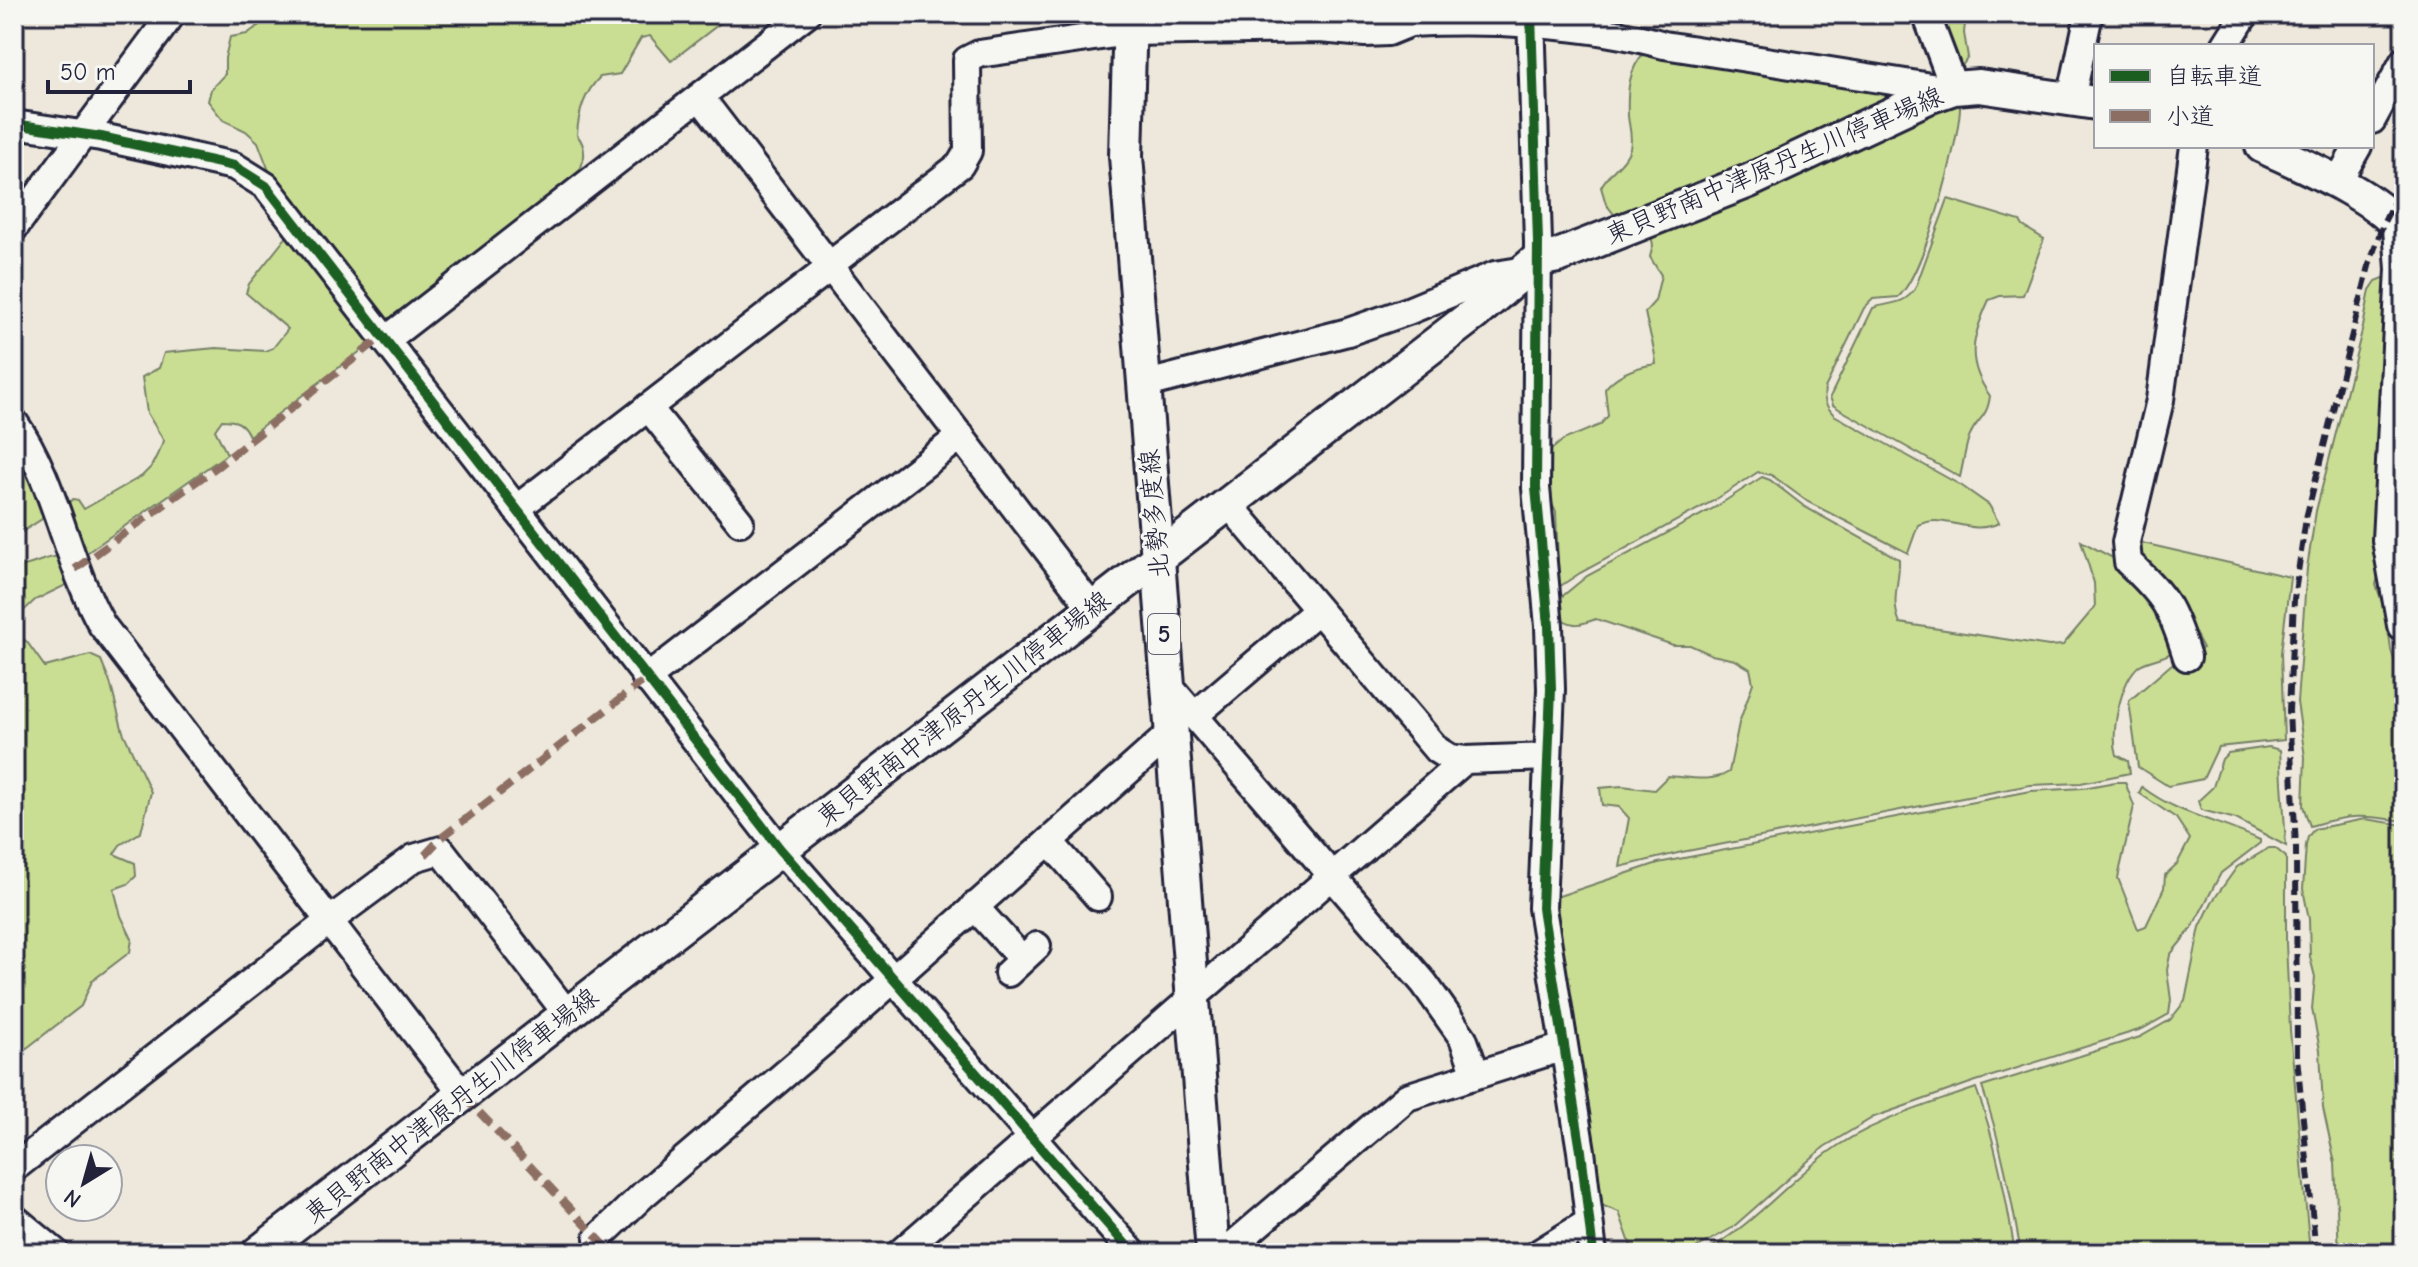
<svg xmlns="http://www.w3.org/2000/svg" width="2418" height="1267" viewBox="0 0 2418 1267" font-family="'Comic Neue','Klee One',sans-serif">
	<rect width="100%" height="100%" fill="#ede8db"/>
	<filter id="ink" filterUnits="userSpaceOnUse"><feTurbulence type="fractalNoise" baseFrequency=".0125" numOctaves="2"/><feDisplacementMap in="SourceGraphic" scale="16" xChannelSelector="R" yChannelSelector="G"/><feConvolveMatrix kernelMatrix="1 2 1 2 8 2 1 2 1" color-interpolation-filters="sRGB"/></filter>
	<g filter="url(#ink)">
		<g fill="#cade93" stroke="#768067" stroke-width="2">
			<path d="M282 14H722L723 21 671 61 650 36 641 38 620 74 600 77C585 92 578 114 577 135 592 153 580 169 572 188L385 326 274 184 258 142 246 131 223 120 208 101 211 89 225 74V58L230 37 247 34 266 20 278 18Z"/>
			<polygon points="1935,14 1966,14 1964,33 1968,57 1960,69"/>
			<path d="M1645 52 1923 89 1620 222 1606 204 1601 187C1608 172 1626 163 1630 148 1633 137 1629 127 1628 116 1627 93 1628 69 1645 52Z"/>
			<path d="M1951 101 1960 107C1959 143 1924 275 1898 297L1873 299 1864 308 1825 388C1823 401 1826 406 1834 415L1962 486 1989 505 1999 523C1968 537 1947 512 1918 525L1908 553 1808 502 1771 475 1758 472 1715 500 1580 573 1559 587 1556 512 1545 490V466L1551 450 1563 440 1600 425 1608 416 1605 389C1617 373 1636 367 1656 364 1655 346 1648 330 1645 312L1655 301 1661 275 1650 257 1653 245 1651 235Z"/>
			<path d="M1948 199 2020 221 2023 226 2044 239 2023 295 2000 296 1989 300C1972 337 1965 361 1990 396 1987 420 1977 417 1969 437 1965 450 1963 464 1960 477L1839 409 1833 405 1830 397 1873 308C1889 302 1903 306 1915 289Z"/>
			<path d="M288 235 375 340 249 436C243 422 236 420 222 420L215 430 227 454 81 557 65 505 73 499 78 500 84 509 142 476 151 467 164 441 147 413 142 377 159 368 164 353 216 348 265 351 273 348 288 329 246 293 249 284Z"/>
			<path d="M2386 277 2390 284 2380 568 2376 585 2387 616 2391 650 2404 690V821C2363 815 2350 814 2310 826L2303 806 2305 757 2297 702 2307 568 2316 511 2363 327 2370 290 2376 281Z"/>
			<polygon points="14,434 45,517 14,537"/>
			<path d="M1762 477 1770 480 1805 507 1899 559C1900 583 1890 600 1900 623L2049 646 2063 645 2095 607 2094 583 2081 541 2115 559 2170 623 2175 650C2165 659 2152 658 2140 665 2121 679 2110 732 2117 755L2128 761 2130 773 2081 783 2030 785 1682 852 1620 867 1629 818 1619 807 1602 805 1600 788 1622 786 1654 790 1668 776C1688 777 1712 783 1729 772L1739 723 1753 683 1750 669 1735 660 1712 655 1690 645H1673L1596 619C1580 625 1574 627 1560 618L1559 599 1587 576 1714 508Z"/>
			<polygon points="2138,542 2290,577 2281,653 2284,740 2218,747 2203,779 2168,786 2138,767 2129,701 2180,657 2203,648 2175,595 2135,547"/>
			<path d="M14 552 17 562 24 566C38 563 47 556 63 556L72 582 35 600 14 620Z"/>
			<polygon points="14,632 27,642 45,667 90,655 101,660 110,682 123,732 151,792 141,832 120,845 114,854 135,863 136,876 128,884 114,889 121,916 132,939 130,952 92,981 81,1006 14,1058"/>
			<polygon points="2269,747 2280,750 2286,846 2236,819 2201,810 2198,801 2213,787 2222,759 2228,753"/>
			<path d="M2115 782H2125L2134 806 2118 878 2138 929 2146 926 2164 888 2165 875 2177 864 2190 839 2176 818 2139 793 2142 787C2180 816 2218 820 2260 840V843L2221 873 2192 928 2170 955 2167 970 2171 1000 2169 1014 2142 1029 1973 1082 1874 1117 1824 1147 1732 1228 1687 1253H1631V1246L1619 1212 1596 1203 1553 898 1658 863 2031 791 2083 788Z"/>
			<polygon points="2365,819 2404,825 2404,1253 2339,1253 2335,1163 2323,1108 2320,1050 2312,1009 2315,977 2310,957 2309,919 2303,889 2306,845 2308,837 2314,829"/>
			<path d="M2269 848H2275L2286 857V943L2290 1030 2310 1253H2021C2011 1197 2001 1141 1982 1087L2140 1037 2170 1020 2185 1001 2200 927 2212 902 2237 867Z"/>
			<path d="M1976 1088C1996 1141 2006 1197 2015 1253H1702C1751 1227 1783 1187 1826 1154 1870 1121 1925 1106 1976 1088Z"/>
		</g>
		<polygon fill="#caae80" stroke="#22223b" stroke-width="2" points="2404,92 2404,114 2390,107 2395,96 2400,99"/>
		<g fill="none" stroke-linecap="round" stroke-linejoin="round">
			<g stroke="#22223b" stroke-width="32">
				<g id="minor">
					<path d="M1408 14 1410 23C1489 19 1588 23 1664 45L1950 90"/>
					<polyline points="1531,14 1538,242 1536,488 1549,626 1551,689 1542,908 1581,1151 1593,1253"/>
					<polyline points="1926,14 1954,88"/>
					<polyline points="2225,46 2245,14"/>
					<polyline points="700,97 1092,608"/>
					<polyline points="2071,99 2089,14"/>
					<polyline points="2372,120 2404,61"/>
					<polyline points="14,124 101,137 234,166 266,186 780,849 1133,1253"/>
					<polyline points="2337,183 2358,146"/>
					<polyline points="14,228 172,14"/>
					<polyline points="831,264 960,165 968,151 967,60 979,54 1128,32 1320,29 1365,33 1388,32 1410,23"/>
					<polyline points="386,340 806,14"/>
					<polyline points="1143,385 1348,332 1408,311 1495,275 1526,270"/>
					<polyline points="648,407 740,522"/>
					<path d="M14 422C56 481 66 562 102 625L463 1095"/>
					<polyline points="1227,502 1437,750 1450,758 1465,760"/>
					<polyline points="516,509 832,266"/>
					<path d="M2187 657C2172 608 2165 596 2128 562L2126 542 2160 400 2194 146"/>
					<polyline points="646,679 961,436"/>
					<polyline points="1167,684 1424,983 1463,1038 1476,1074"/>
					<polyline points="1194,716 1317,611"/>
					<polyline points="1049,841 1098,897"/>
					<polyline points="974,906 1022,959"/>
					<polyline points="1008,973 1037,946"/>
					<polyline points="14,1168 329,921 414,858 441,850 568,1015"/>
					<polyline points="14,1218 56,1253"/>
					<polyline points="598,1238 644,1194 825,1040 1172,732"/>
					<polyline points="900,1253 1465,760 1548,757"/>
					<polyline points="1224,1253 1407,1097 1564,1047"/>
					<polyline points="1539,1253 1589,1222"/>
				</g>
			</g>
			<g stroke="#22223b" stroke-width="38">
				<g id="major">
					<polyline points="1130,14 1126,156 1213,1253"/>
					<path d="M2262 146C2302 165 2373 194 2400 228L2403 269 2389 540 2404 625"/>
					<polyline points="258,1253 1474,314 1537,260 1558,256 1749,181 1928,97 1954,88 1979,86 2096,103"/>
				</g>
			</g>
			<use href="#minor" stroke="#f6f6f2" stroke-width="26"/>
			<use href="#major" stroke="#f6f6f2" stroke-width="32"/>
			<polyline stroke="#22223b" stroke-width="6" stroke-dasharray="12 6" stroke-linecap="butt" points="2316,1253 2297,1057 2296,848 2289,711 2294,599 2306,518 2370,262 2383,224 2404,182"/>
			<g stroke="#8d6e63" stroke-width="8" stroke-dasharray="16 8" stroke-linecap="butt">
				<polyline points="75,569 218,466 383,336"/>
				<polyline points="425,855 441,838 646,679"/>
				<polyline points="463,1095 612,1253"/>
				<polyline points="581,1253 598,1238"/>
			</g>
			<g stroke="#f6f6f2" stroke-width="15">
				<g id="cycleway">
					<polyline points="1531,14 1538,242 1536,488 1549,626 1551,689 1542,908 1581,1151 1593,1253"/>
					<polyline points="14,124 101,137 234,166 266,186 780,849 1133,1253"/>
				</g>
			</g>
			<use href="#cycleway" stroke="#1b5e20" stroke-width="10"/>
		</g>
	</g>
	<g text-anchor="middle" stroke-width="6" stroke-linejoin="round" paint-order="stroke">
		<rect fill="#f6f6f2" stroke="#626272" stroke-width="2" x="1148" y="614" width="32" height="40" rx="6"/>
		<g font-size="24" font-weight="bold" fill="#22223b">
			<text x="1164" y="642">5</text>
		</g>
		<g font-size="26" fill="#22223b" stroke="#f6f6f2">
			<text transform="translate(1774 165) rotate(-23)" y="9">東貝野南中津原丹生川停車場線</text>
			<text transform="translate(1154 514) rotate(-95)" y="9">北勢多度線</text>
			<text transform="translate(963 708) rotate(-38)" y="9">東貝野南中津原丹生川停車場線</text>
			<text transform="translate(451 1105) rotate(-38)" y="9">東貝野南中津原丹生川停車場線</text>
		</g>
	</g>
	<rect width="2418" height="1267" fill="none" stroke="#f6f6f2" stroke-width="48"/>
	<rect x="24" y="24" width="2370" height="1219" fill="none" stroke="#22223b" stroke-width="3" filter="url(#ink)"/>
	<rect x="2094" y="44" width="280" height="104" fill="#f6f6f2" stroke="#a1a1a9" stroke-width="2"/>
	<rect x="2110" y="70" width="40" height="12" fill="#1b5e20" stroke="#a1a1a9" stroke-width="2"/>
	<text x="2166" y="84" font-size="24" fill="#22223b">自転車道</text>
	<rect x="2110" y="110" width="40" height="12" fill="#8d6e63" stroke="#a1a1a9" stroke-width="2"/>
	<text x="2166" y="124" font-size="24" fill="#22223b">小道</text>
	<g transform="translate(84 1183) rotate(217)"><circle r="38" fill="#f6f6f2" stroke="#a1a1a9" stroke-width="2"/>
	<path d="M0-6L14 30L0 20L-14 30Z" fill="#22223b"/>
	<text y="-12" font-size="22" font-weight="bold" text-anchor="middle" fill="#22223b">N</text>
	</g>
	<path d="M48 80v12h142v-12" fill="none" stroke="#22223b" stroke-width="4"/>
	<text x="60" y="80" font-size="24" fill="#22223b" stroke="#f6f6f2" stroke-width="6" paint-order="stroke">50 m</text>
</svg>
